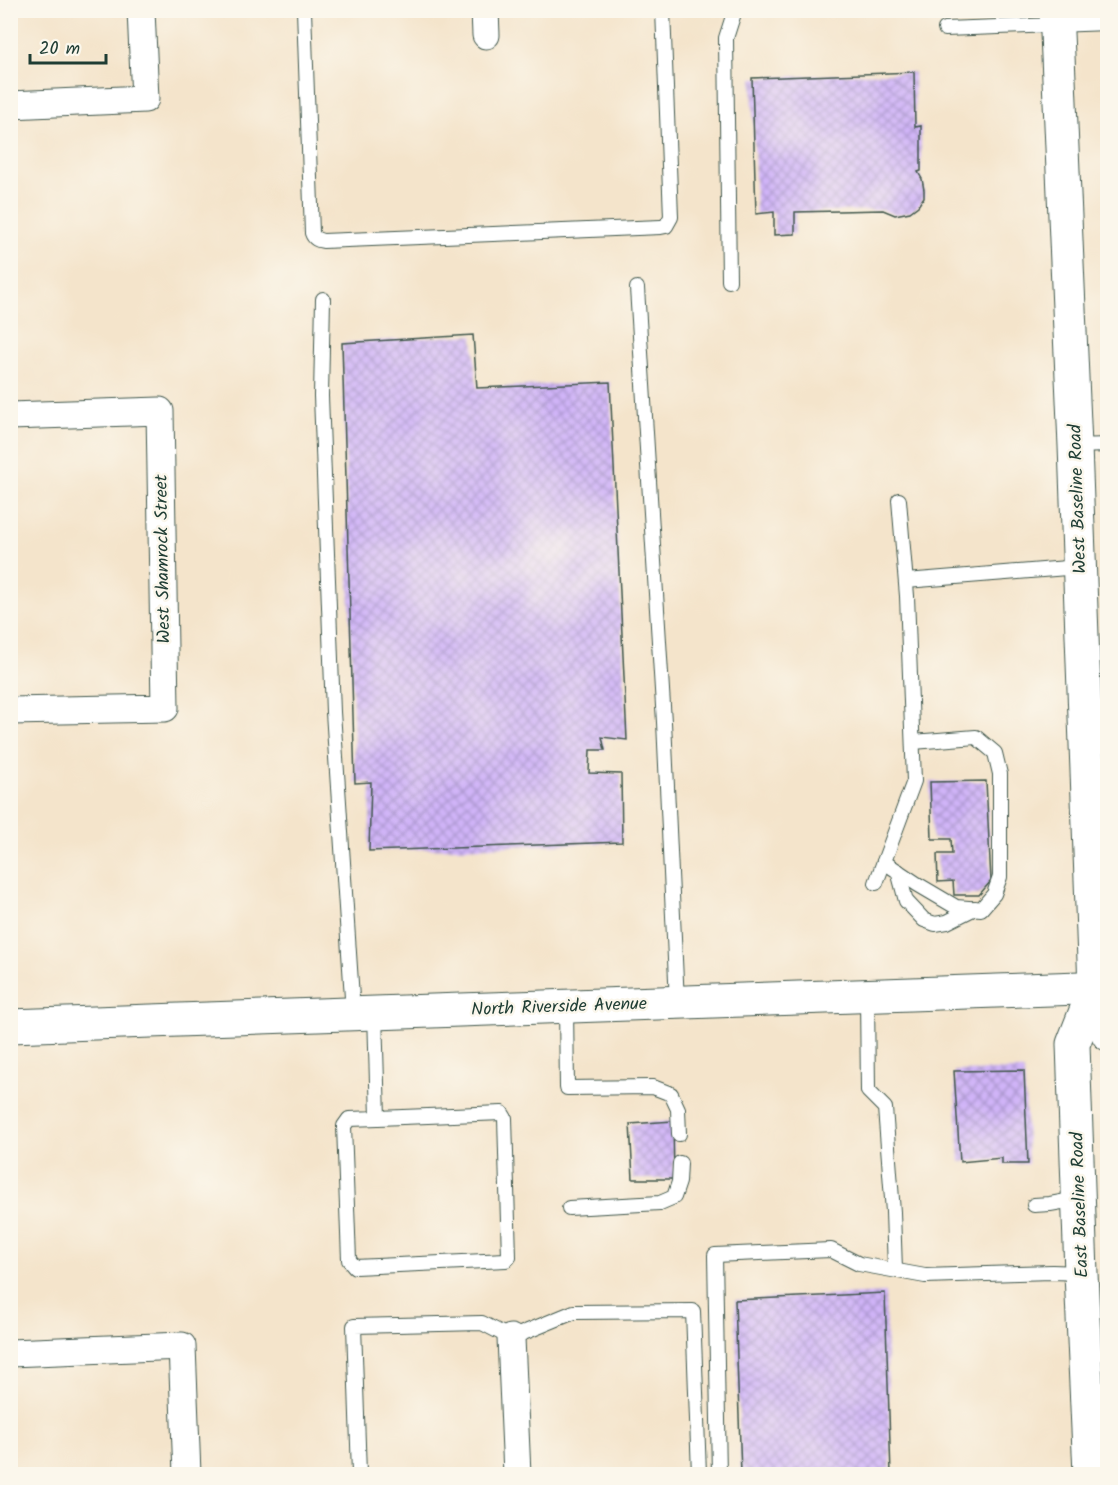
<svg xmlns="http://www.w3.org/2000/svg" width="1118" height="1485" viewBox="0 0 1118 1485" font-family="Kalam,sans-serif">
	<defs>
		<pattern id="building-cross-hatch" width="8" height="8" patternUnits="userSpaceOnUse" patternTransform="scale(1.5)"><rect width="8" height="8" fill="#d0b4f8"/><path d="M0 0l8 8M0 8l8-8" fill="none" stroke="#a894ca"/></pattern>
	</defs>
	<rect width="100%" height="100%" fill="#fbf7ec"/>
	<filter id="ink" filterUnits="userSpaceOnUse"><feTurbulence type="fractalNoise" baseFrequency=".0167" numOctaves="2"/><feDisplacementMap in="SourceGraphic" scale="12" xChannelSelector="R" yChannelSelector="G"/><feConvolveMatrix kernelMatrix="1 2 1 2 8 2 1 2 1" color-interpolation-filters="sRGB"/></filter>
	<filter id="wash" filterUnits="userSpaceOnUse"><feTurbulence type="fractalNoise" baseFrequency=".008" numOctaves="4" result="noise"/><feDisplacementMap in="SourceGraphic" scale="24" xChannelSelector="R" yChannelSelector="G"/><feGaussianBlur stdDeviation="1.35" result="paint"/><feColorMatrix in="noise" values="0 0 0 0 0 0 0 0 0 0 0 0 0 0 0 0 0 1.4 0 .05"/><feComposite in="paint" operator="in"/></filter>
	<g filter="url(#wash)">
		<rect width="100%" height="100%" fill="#f4e4cb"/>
		<g id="blocks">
			<g fill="url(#building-cross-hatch)">
				<polygon points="914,72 915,127 921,126 921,171 918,172 922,179 924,190 924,197 918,206 910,212 895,215 883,210 795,212 795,234 774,235 774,212 756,214 752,78"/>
				<polygon points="473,335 477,388 610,382 627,740 602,737 605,750 590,750 589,773 621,774 622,842 369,851 371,782 355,783 342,343"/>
				<polygon points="986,781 991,881 979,895 954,895 953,881 938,882 937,854 952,854 951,839 932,839 930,782"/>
				<polygon points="1024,1070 1028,1164 1002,1164 1002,1158 960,1162 954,1071"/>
				<polygon points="673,1121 674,1179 633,1179 630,1124"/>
				<polygon points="885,1293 891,1474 741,1474 735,1300"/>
			</g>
		</g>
	</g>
	<g filter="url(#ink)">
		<use href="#blocks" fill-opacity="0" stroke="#3f564b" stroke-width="1.5"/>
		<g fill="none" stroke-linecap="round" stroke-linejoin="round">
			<g stroke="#3f564b" stroke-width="16">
				<g id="service">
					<path d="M304 10 312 233C314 239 318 240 323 241L661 227 666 226 671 217 663 10"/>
					<polyline points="945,29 1108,23"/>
					<polyline points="729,281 726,38 735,10"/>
					<polyline points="637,288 664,722 677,1002"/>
					<polyline points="323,299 321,396 333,712 353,1013"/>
					<polyline points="1075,446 1108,445"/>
					<polyline points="906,581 1079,567"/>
					<polyline points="884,862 917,884 956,907 981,909 994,894 1000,877 1000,774 995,753 976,737 913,742"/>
					<polyline points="898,871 906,901 924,920 935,924 947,922 975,908"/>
					<polyline points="876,883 914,781 907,596 899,500"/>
					<polyline points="867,996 868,1091 885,1108 893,1212 895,1270"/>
					<polyline points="566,1006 567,1088 653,1087 671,1094 678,1109 679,1134"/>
					<polyline points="375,1013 378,1118 502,1113 505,1118 509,1257 506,1260 355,1267 349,1260 344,1126 349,1119 378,1118"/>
					<polyline points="1034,1205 1050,1204 1078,1199"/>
					<polyline points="569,1208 660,1203 674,1197 679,1182 680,1163"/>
					<polyline points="359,1474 354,1326 482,1323 511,1338 574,1312 693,1311 699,1474"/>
					<polyline points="719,1474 715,1255 831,1250 859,1264 925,1276 1052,1272 1081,1273"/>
				</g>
			</g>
			<g stroke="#3f564b" stroke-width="29">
				<g id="minor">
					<polyline points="485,10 486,35"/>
					<polyline points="10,105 145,99 141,10"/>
					<polyline points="10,416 160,411 165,708 10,711"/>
					<polyline points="511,1338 517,1474"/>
					<polyline points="10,1353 182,1346 187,1474"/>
				</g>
			</g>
			<g stroke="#3f564b" stroke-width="35">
				<g id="primary">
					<polyline points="1056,10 1075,446 1095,988 1108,1034"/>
					<polyline points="10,1026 1108,987"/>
					<polyline points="1090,1474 1081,1273 1073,1044 1095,988"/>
				</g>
			</g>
			<use href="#service" stroke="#fff" stroke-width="14"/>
			<use href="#minor" stroke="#fff" stroke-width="27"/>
			<use href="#primary" stroke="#fff" stroke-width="33"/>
		</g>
	</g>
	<g text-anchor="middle" stroke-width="5" stroke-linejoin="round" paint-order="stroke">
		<g font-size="18" fill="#1f3d34" stroke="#fbf7ec">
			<text transform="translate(1077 499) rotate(-92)" y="6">West Baseline Road</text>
			<text transform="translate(162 559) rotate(-91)" y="6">West Shamrock Street</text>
			<text transform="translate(559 1006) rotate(-2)" y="6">North Riverside Avenue</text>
			<text transform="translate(1079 1205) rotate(-92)" y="6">East Baseline Road</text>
		</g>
	</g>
	<rect width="1118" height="1485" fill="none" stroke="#fbf7ec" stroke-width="36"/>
	<path d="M30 54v9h76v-9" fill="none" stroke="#1f3d34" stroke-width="3"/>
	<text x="39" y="54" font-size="18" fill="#1f3d34" stroke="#fbf7ec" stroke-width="4.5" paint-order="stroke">20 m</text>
</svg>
